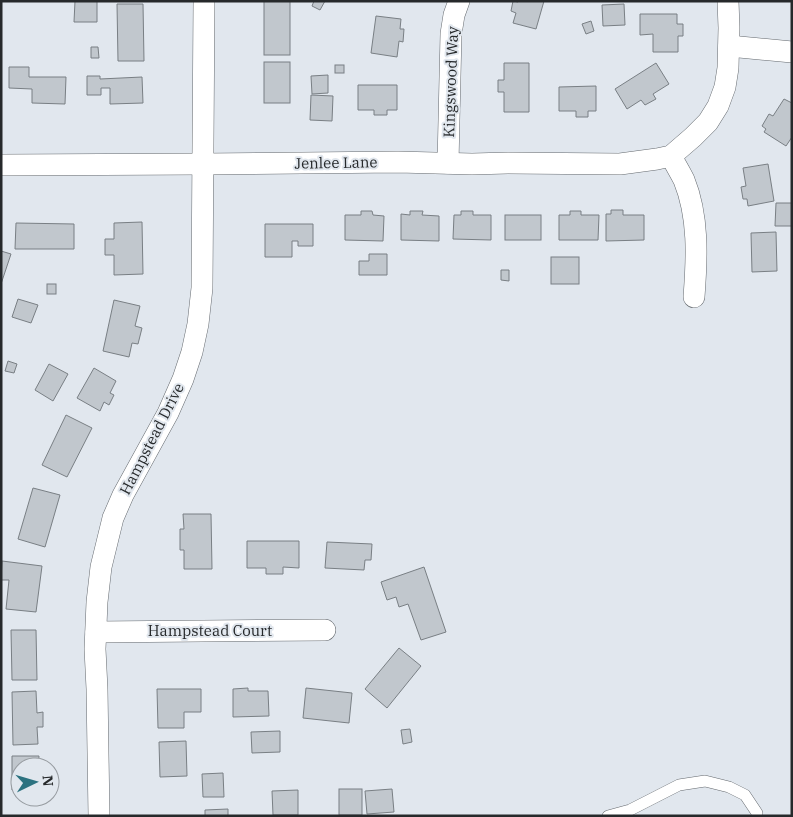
<svg xmlns="http://www.w3.org/2000/svg" width="793" height="817" viewBox="0 0 793 817" font-family="'IBM Plex Serif',serif">
	<rect width="100%" height="100%" fill="#e1e7ee"/>
	<g fill="#c1c7cd" stroke="#797f84">
		<polygon points="75,1 97,1 97,22 74,22"/>
		<rect x="264" y="1" width="26" height="54"/>
		<polygon points="314,1 325,1 320,10 312,6"/>
		<polygon points="513,1 518,2 518,1 544,1 536,29 513,23 516,13 511,11"/>
		<polygon points="117,4 143,4 144,61 118,61"/>
		<polygon points="624,4 625,25 603,26 602,5"/>
		<polygon points="640,14 677,14 677,24 683,24 683,36 678,36 678,52 653,52 653,34 640,35"/>
		<polygon points="376,16 401,19 400,29 404,29 403,42 399,41 397,57 371,53"/>
		<polygon points="591,21 594,31 586,34 582,24"/>
		<polygon points="91,47 98,47 99,58 91,58"/>
		<rect x="264" y="62" width="26" height="41"/>
		<polygon points="504,63 529,63 529,112 504,112 504,92 498,92 498,80 504,80"/>
		<polygon points="656,63 669,84 653,94 656,99 645,105 641,100 627,109 615,89"/>
		<rect x="335" y="65" width="9" height="8"/>
		<polygon points="9,67 29,67 29,77 66,77 65,104 32,103 32,89 9,88"/>
		<polygon points="328,75 328,93 312,94 311,76"/>
		<polygon points="87,76 100,76 100,79 142,77 143,103 110,104 110,88 101,88 101,95 87,95"/>
		<polygon points="358,85 397,85 397,110 387,110 387,115 374,115 374,110 358,110"/>
		<polygon points="596,86 596,111 588,111 588,117 576,117 576,111 559,111 559,87"/>
		<polygon points="311,95 333,96 332,121 310,120"/>
		<polygon points="784,99 792,103 792,137 786,146 764,132 766,129 762,126 769,114 773,116"/>
		<polygon points="768,164 774,201 748,206 747,199 743,199 741,187 746,186 743,168"/>
		<polygon points="776,203 792,203 792,226 775,226"/>
		<polygon points="611,210 623,210 623,215 644,215 644,240 606,241 606,214 611,214"/>
		<polygon points="361,211 372,211 373,215 384,216 383,241 345,240 345,215 361,215"/>
		<polygon points="410,211 423,211 422,215 439,216 439,241 401,240 401,214 410,215"/>
		<polygon points="461,211 473,211 473,215 491,215 491,240 453,239 454,215 461,215"/>
		<polygon points="570,211 581,211 581,215 599,215 598,240 559,240 559,215 570,215"/>
		<rect x="505" y="215" width="36" height="25"/>
		<polygon points="142,222 143,274 114,275 114,255 105,255 105,239 114,239 114,223"/>
		<polygon points="16,223 74,224 74,249 15,249"/>
		<polygon points="265,224 313,224 313,246 298,246 298,241 292,241 292,257 265,257"/>
		<polygon points="776,232 777,271 752,272 751,233"/>
		<polygon points="1,251 11,254 1,284"/>
		<polygon points="369,254 387,254 387,275 359,275 359,261 369,261"/>
		<rect x="551" y="257" width="28" height="27"/>
		<polygon points="501,270 509,270 509,281 501,280"/>
		<rect x="47" y="284" width="9" height="10"/>
		<polygon points="18,299 38,305 31,323 12,317"/>
		<polygon points="114,300 140,306 135,326 142,328 138,344 132,343 129,357 103,351"/>
		<polygon points="8,361 17,364 14,373 5,371"/>
		<polygon points="49,364 68,374 53,401 35,390"/>
		<polygon points="94,368 116,381 110,393 114,395 109,405 104,402 100,411 77,398"/>
		<polygon points="66,415 92,428 67,477 42,465"/>
		<polygon points="33,488 60,495 45,547 18,539"/>
		<polygon points="183,514 211,514 212,569 184,569 184,550 180,550 180,529 184,529"/>
		<polygon points="247,541 299,541 299,568 283,567 283,574 266,574 266,568 247,568"/>
		<polygon points="327,542 372,544 371,560 365,560 364,570 325,568"/>
		<polygon points="2,561 42,566 36,612 6,609 9,580 1,580"/>
		<polygon points="424,567 446,632 421,640 408,604 399,607 396,597 387,600 381,582"/>
		<polygon points="11,630 36,630 37,680 12,680"/>
		<polygon points="399,648 421,666 387,708 365,689"/>
		<polygon points="248,688 248,691 268,691 269,716 233,717 233,689"/>
		<polygon points="306,688 352,693 349,723 303,718"/>
		<polygon points="157,689 201,689 201,712 184,712 184,728 158,728"/>
		<polygon points="36,691 37,713 43,712 43,727 37,727 38,744 13,745 12,692"/>
		<polygon points="410,729 412,742 403,744 401,730"/>
		<polygon points="280,731 280,752 252,753 251,732"/>
		<polygon points="186,741 187,776 160,777 159,742"/>
		<polygon points="12,756 39,756 38,767 20,767 20,790 12,790"/>
		<polygon points="223,773 224,797 203,797 202,774"/>
		<rect x="339" y="789" width="23" height="26"/>
		<polygon points="392,789 394,812 367,814 365,791"/>
		<polygon points="298,790 298,815 273,815 272,791"/>
		<polygon points="228,809 228,816 205,816 205,810"/>
	</g>
	<g fill="none" stroke-linecap="round" stroke-linejoin="round">
		<g stroke="#64696e" stroke-width="12">
			<polyline id="lane" points="608,816 630,810 679,785 705,781 729,787 745,795 757,813 757,816"/>
		</g>
		<g stroke="#64696e" stroke-width="22">
			<g id="street">
				<polyline points="729,46 792,52"/>
				<path d="M671 156C675 164 680 172 684 180 699 217 697 258 694 297"/>
				<polyline points="448,163 451,34 454,15 459,1"/>
				<polyline points="1,165 203,164 398,162 472,164 508,163 620,164 657,159 671,156 693,137 708,122 718,106 725,87 728,68 729,28 728,1"/>
				<polyline points="96,632 325,630"/>
				<polyline points="99,816 97,689 95,649 97,602 101,567 113,518 123,495 168,413 183,379 192,352 198,324 202,288 204,1"/>
			</g>
		</g>
		<use href="#lane" stroke="#fff" stroke-width="11"/>
		<use href="#street" stroke="#fff" stroke-width="21"/>
	</g>
	<g text-anchor="middle" stroke-width="4" stroke-linejoin="round" paint-order="stroke">
		<g font-size="15" fill="#26292b" stroke="#e1e7ee">
			<text transform="translate(451 82) rotate(-88)" y="5">Kingswood Way</text>
			<text transform="translate(336 163) rotate(-1)" y="5">Jenlee Lane</text>
			<text transform="translate(152 439) rotate(-63)" y="5">Hampstead Drive</text>
			<text x="210" y="636">Hampstead Court</text>
		</g>
	</g>
	<rect width="793" height="817" fill="none" stroke="#26292b" stroke-width="5"/>
	<g transform="translate(35 782) rotate(85)"><circle r="24" fill="#e1e7ee" stroke="#969ba0"/>
	<path d="M0-4L9 19L0 12L-9 19Z" fill="#2c7280"/>
	<text y="-8" font-size="14" font-weight="bold" text-anchor="middle" fill="#26292b">N</text>
	</g>
</svg>
